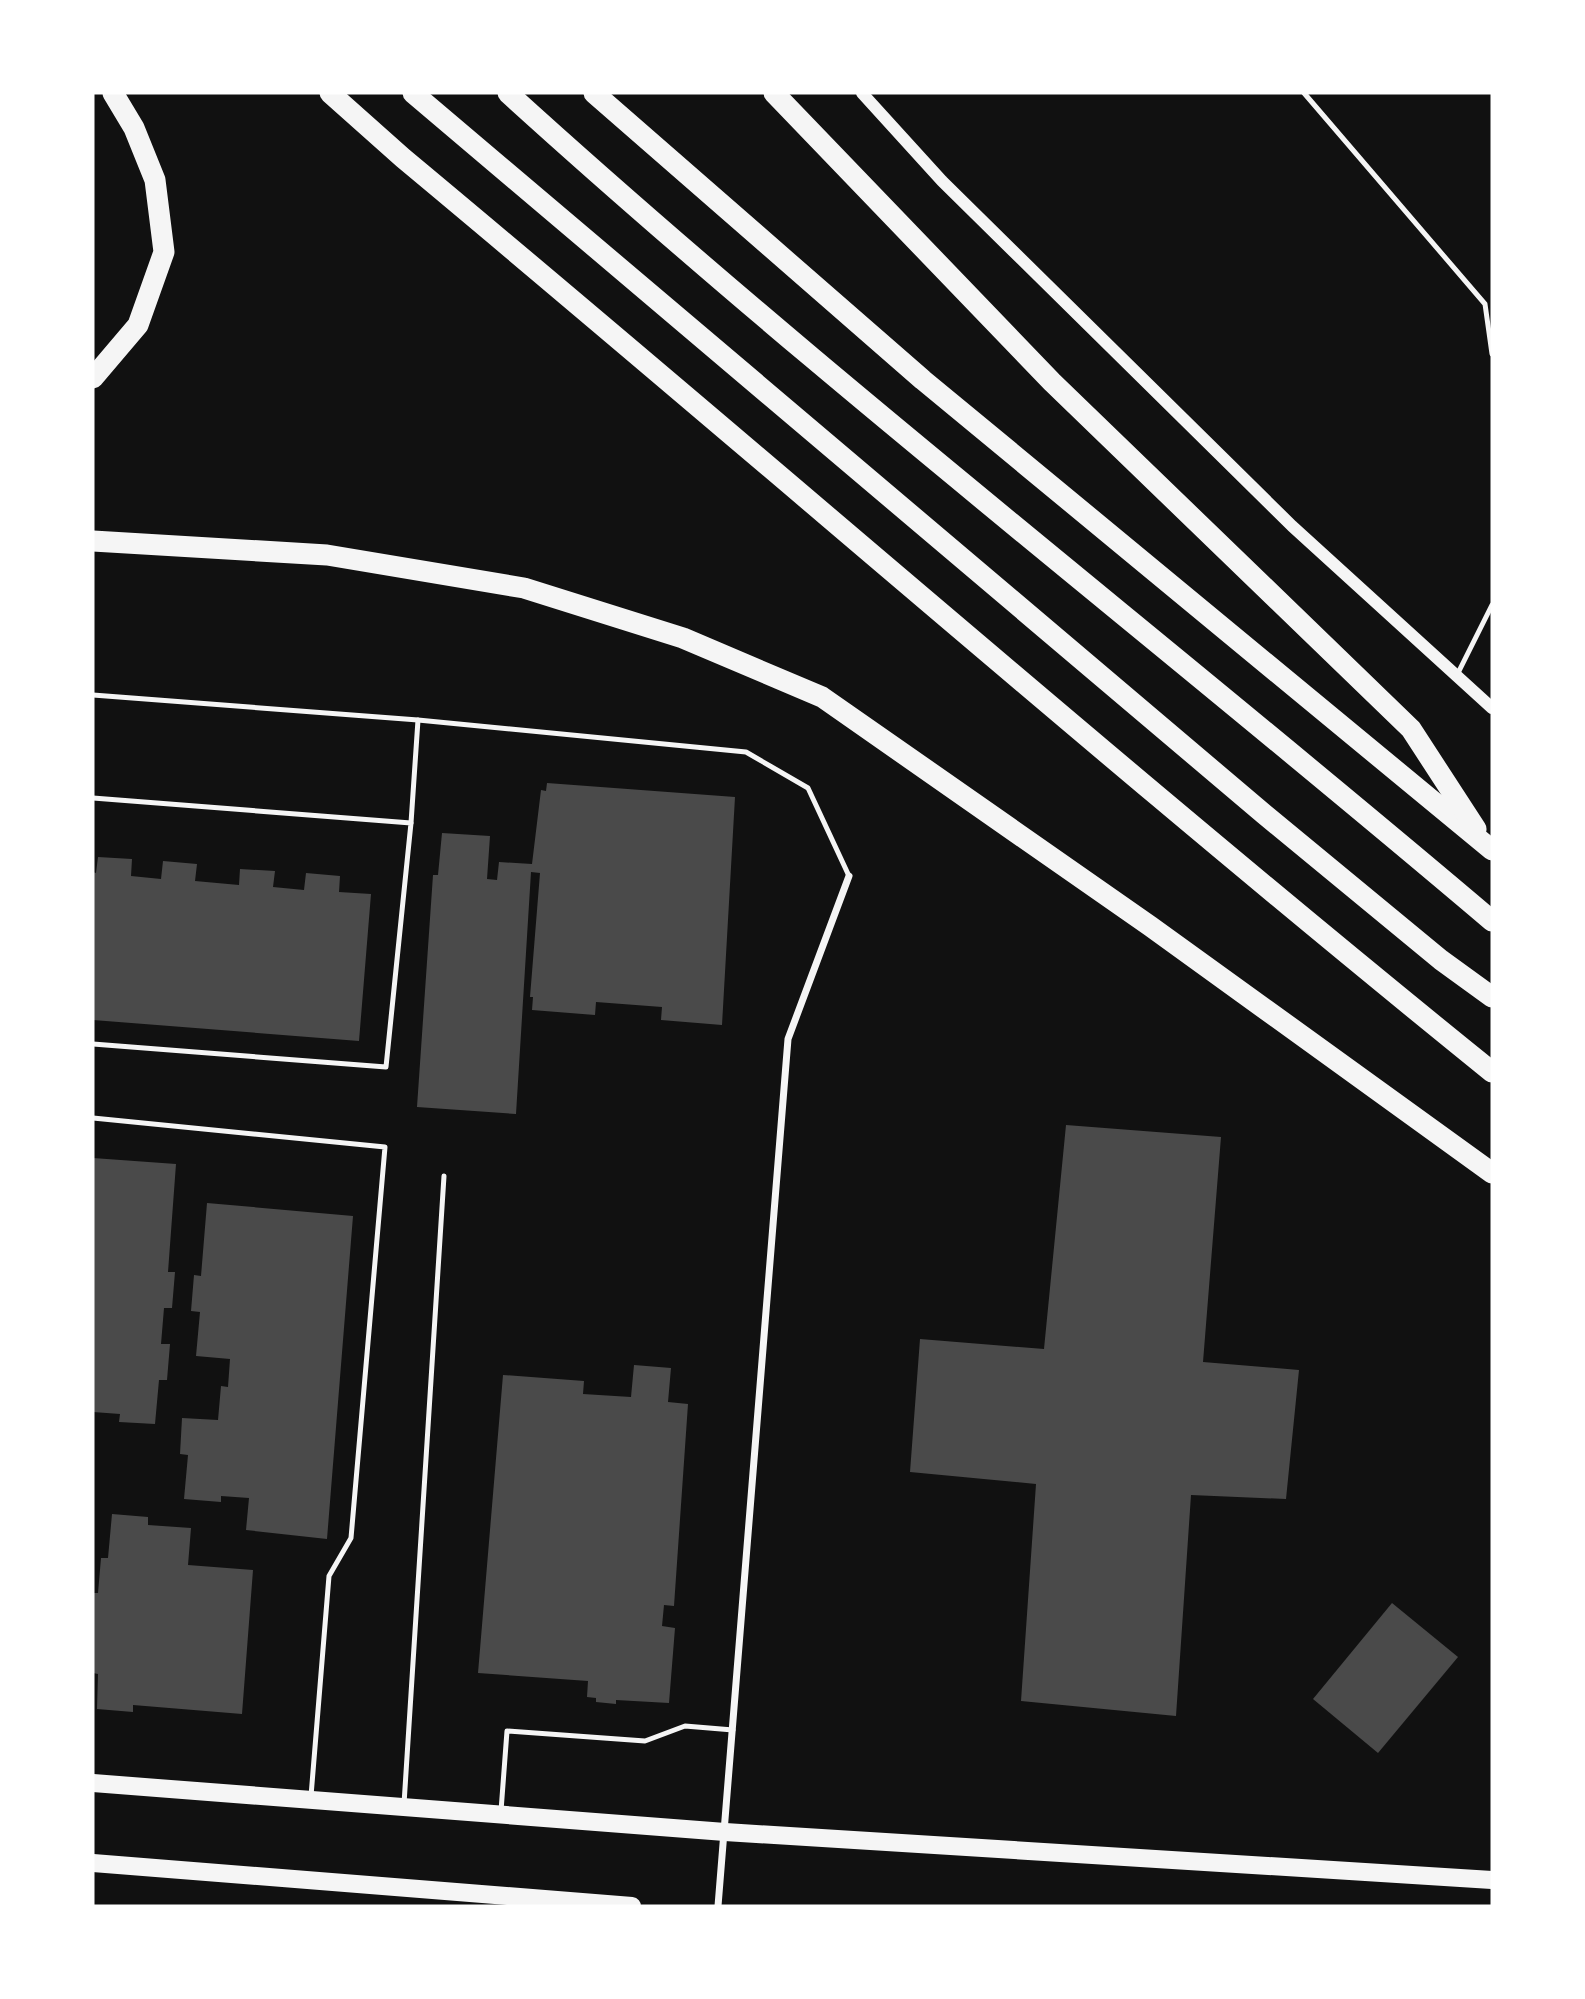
<svg xmlns="http://www.w3.org/2000/svg" width="1585" height="1999" viewBox="0 0 1585 1999" font-family="'Nunito Sans',sans-serif">
	<rect width="100%" height="100%" fill="#111"/>
	<g fill="#4a4a4a">
		<polygon points="547,783 735,797 722,1025 661,1020 662,1007 596,1002 595,1015 532,1010 533,997 530,997 540,873 531,872 516,1114 417,1107 433,875 438,875 442,833 490,836 487,879 497,880 499,862 532,864 541,790 546,791"/>
		<polygon points="98,857 132,859 131,876 161,879 163,861 197,864 195,881 239,885 240,869 275,871 273,887 304,890 306,873 340,876 339,892 371,894 359,1041 93,1020 93,872 96,873"/>
		<polygon points="1066,1125 1221,1137 1203,1362 1299,1370 1286,1499 1191,1495 1176,1716 1021,1701 1036,1484 910,1472 920,1339 1044,1349"/>
		<polygon points="93,1158 176,1164 168,1272 175,1272 172,1308 164,1308 161,1344 170,1344 167,1380 159,1380 155,1424 119,1422 120,1414 93,1412"/>
		<polygon points="207,1203 353,1216 327,1539 246,1530 249,1498 221,1496 221,1502 184,1499 188,1455 180,1454 182,1418 218,1420 221,1386 228,1387 230,1359 196,1356 200,1312 191,1311 194,1275 201,1276"/>
		<polygon points="634,1365 671,1368 668,1402 688,1404 674,1606 664,1605 662,1626 675,1628 669,1703 616,1700 616,1704 596,1702 596,1698 587,1697 588,1681 478,1673 503,1375 584,1381 583,1394 631,1397"/>
		<polygon points="112,1514 148,1517 148,1525 191,1528 188,1565 253,1570 242,1714 133,1705 133,1712 97,1709 98,1674 93,1673 93,1593 98,1593 101,1558 108,1558"/>
		<polygon points="1392,1603 1458,1657 1378,1753 1313,1699"/>
	</g>
	<g fill="none" stroke-linecap="round" stroke-linejoin="round">
		<g stroke="#f5f5f5" stroke-width="5">
			<polyline points="1304,93 1485,304 1492,354"/>
			<polyline points="1457,675 1492,605"/>
			<polyline points="93,695 418,720 746,752 808,788 849,876"/>
			<polyline points="93,798 411,823 386,1067 93,1044"/>
			<polyline points="411,823 418,720"/>
			<polyline points="93,1118 385,1147 351,1538 329,1576 311,1796"/>
			<polyline points="404,1804 444,1176"/>
			<polyline points="501,1811 507,1731 645,1741 685,1726 733,1730"/>
		</g>
		<polyline stroke="#f5f5f5" stroke-width="7" points="718,1906 788,1039 849,876"/>
		<polyline stroke="#f5f5f5" stroke-width="12" points="862,93 942,181 1292,526 1492,708"/>
		<g stroke="#f5f5f5" stroke-width="18">
			<polyline points="93,1783 725,1832 1492,1880"/>
			<polyline points="93,1863 632,1906"/>
		</g>
		<g stroke="#f5f5f5" stroke-width="21">
			<path d="M330 93 403 158C767 461 1123 774 1492 1072"/>
			<polyline points="413,93 1264,814 1441,960 1492,997"/>
			<path d="M508 93C825 381 1165 643 1492 921"/>
			<polyline points="594,93 923,380 1492,850"/>
			<polyline points="774,93 1052,382 1411,729 1476,829"/>
			<polyline points="93,378 138,325 164,252 155,180 134,128 113,93"/>
			<polyline points="93,541 327,555 524,588 683,638 822,697 1150,926 1492,1173"/>
		</g>
	</g>
	<rect width="1585" height="1999" fill="none" stroke="#ffffff" stroke-width="189"/>
</svg>
